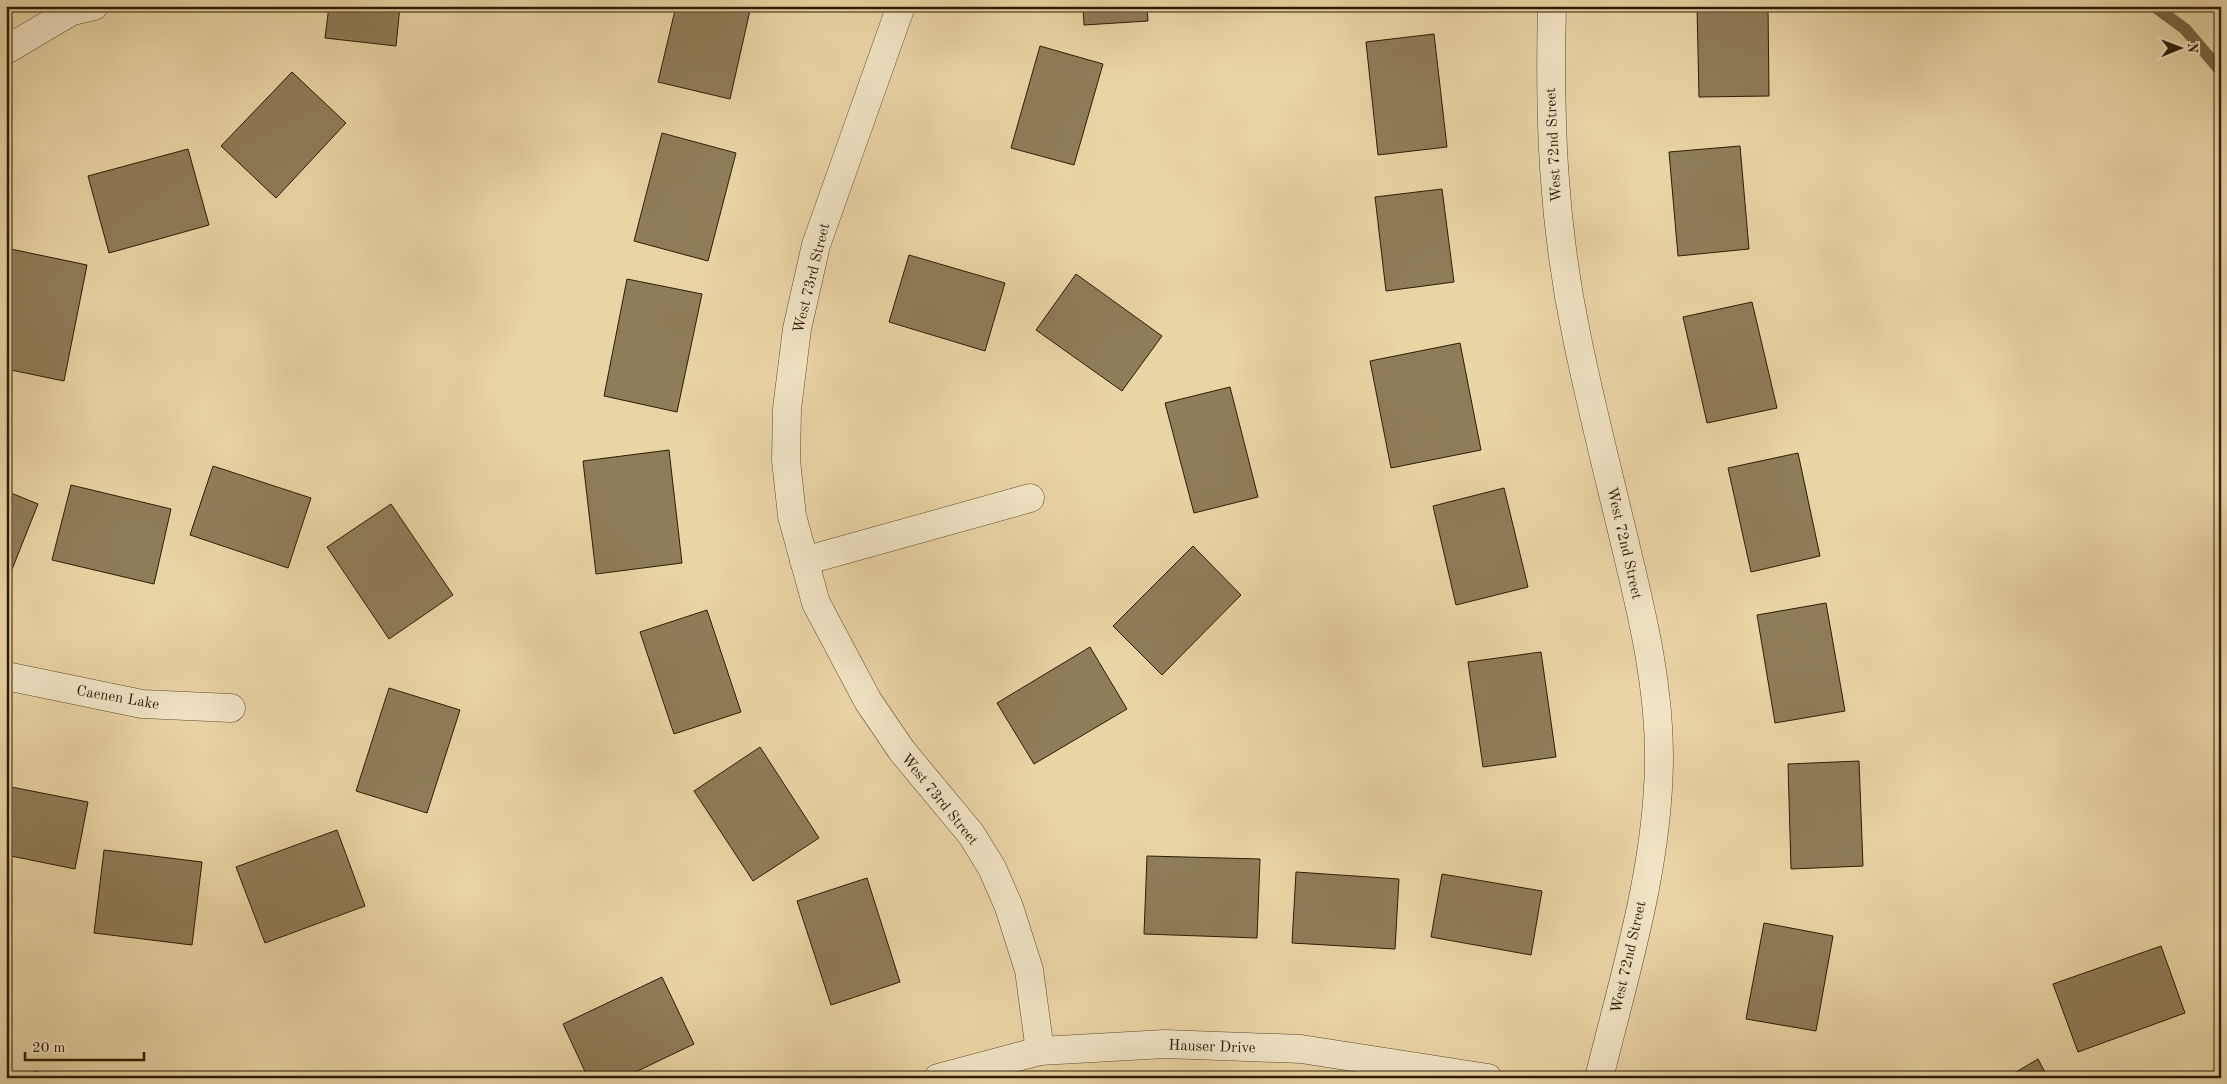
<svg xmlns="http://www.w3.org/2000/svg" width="2227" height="1084" viewBox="0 0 2227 1084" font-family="'Old Standard TT',serif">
	<rect width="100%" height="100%" fill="#e9d4a5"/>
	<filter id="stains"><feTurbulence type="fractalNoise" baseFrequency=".004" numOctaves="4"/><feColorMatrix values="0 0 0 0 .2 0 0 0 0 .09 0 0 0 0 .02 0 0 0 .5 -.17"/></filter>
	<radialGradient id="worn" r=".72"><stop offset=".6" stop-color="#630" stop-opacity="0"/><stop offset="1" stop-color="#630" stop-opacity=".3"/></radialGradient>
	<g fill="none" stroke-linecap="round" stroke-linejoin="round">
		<polyline stroke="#776545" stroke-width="12" points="2154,6 2185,29 2221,71"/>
	</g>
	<g fill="#8f7c58" stroke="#2d1c05">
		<polygon points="329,6 400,6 396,46 325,38"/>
		<polygon points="676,6 751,6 730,99 658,82"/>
		<polygon points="1083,6 1147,6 1148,21 1084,25"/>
		<polygon points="1697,6 1768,6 1769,96 1699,97"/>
		<polygon points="1434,34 1447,147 1378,155 1366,42"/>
		<polygon points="1040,46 1103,64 1074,165 1011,148"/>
		<polygon points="292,72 346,123 276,198 221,146"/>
		<polygon points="662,133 736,153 708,261 634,241"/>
		<polygon points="1740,146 1749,249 1678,256 1669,152"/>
		<polygon points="188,149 209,225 109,253 88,176"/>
		<polygon points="1442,189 1454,282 1386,291 1375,197"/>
		<polygon points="6,248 87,265 64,381 6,369"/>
		<polygon points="909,255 1005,283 985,351 889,322"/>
		<polygon points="1076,274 1162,336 1122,391 1036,330"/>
		<polygon points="627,279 702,294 677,412 604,396"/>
		<polygon points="1752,302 1777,408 1707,423 1683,317"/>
		<polygon points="1460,343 1481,450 1391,468 1370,361"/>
		<polygon points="1230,387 1258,497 1194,513 1165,403"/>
		<polygon points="669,450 682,563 596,574 583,461"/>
		<polygon points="1798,453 1820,556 1751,572 1728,468"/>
		<polygon points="213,466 311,498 288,568 190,535"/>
		<polygon points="71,485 171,509 154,584 52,560"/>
		<polygon points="1504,488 1528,587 1456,605 1433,506"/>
		<polygon points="6,491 38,504 9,577 6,576"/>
		<polygon points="391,504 453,595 389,639 327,547"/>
		<polygon points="1193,546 1241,595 1162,675 1113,626"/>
		<polygon points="1826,603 1845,711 1775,723 1757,615"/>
		<polygon points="707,610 741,712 674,734 640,632"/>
		<polygon points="1090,647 1127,709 1034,764 997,703"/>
		<polygon points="1541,652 1556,757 1483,767 1468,662"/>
		<polygon points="389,688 460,710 427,813 356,791"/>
		<polygon points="760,747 819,838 753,881 694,791"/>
		<polygon points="1859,761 1863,866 1791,869 1788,764"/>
		<polygon points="6,786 88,802 75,869 6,855"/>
		<polygon points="337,830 365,906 265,943 236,867"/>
		<polygon points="104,850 202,862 192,945 94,933"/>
		<polygon points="1147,856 1260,859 1257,938 1144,934"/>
		<polygon points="1296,872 1399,879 1395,949 1292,943"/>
		<polygon points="1442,874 1542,891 1531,955 1431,937"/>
		<polygon points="867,878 900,982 831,1005 797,901"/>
		<polygon points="1764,923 1833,936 1816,1031 1746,1019"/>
		<polygon points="2161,946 2185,1013 2078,1052 2053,984"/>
		<polygon points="662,977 694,1044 623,1078 588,1078 563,1024"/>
		<polygon points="2038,1059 2048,1078 2006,1078"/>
		<polygon points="34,1071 63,1078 33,1078"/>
	</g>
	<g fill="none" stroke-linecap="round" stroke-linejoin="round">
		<g stroke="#5c4a2d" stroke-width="29">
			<g id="street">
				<polyline points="901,6 816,245 797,329 787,409 786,460 792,516 816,603 868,701 902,751 971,834 992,868 1009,907 1029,970 1040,1051"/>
				<path d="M1552 6C1549 122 1553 224 1577 338 1592 411 1611 484 1628 556 1644 622 1659 688 1659 756 1659 865 1625 973 1599 1078"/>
				<polyline points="6,50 72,11 94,6"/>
				<polyline points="804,561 1030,498"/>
				<polyline points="6,676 142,704 231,708"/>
				<polyline points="938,1078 1040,1051 1165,1044 1301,1049 1488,1078"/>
			</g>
		</g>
		<use href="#street" stroke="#f1e3c4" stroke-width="28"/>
	</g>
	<g text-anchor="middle" stroke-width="4.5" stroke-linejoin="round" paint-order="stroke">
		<g font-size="15" fill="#2d1c05" stroke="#f1e3c4">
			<text transform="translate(1553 145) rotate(-93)" y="5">West 72nd Street</text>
			<text transform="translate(811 278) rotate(-76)" y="5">West 73rd Street</text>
			<text transform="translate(1625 543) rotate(77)" y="5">West 72nd Street</text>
			<text transform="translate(118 697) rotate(10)" y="5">Caenen Lake</text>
			<text transform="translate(940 799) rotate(51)" y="5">West 73rd Street</text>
			<text transform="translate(1628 957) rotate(-77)" y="5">West 72nd Street</text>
			<text transform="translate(1212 1046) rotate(2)" y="5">Hauser Drive</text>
		</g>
	</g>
	<rect width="2227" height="1084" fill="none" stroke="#e9d4a5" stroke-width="25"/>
	<rect x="8" y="8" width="2212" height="1069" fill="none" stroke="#2d1c05" stroke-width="2.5"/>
	<rect x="12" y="12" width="2202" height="1059" fill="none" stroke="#2d1c05"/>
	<g transform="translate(2180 48) rotate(89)" stroke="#f1e3c4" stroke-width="4" paint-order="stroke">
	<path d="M0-4L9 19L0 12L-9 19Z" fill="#2d1c05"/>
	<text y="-8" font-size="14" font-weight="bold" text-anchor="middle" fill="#2d1c05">N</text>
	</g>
	<path d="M25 1052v8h119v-8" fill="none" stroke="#2d1c05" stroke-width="2.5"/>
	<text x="32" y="1052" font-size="15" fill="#2d1c05" stroke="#f1e3c4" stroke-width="4" paint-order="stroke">20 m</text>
	<rect width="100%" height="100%" filter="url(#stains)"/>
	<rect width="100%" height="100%" fill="url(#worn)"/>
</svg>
